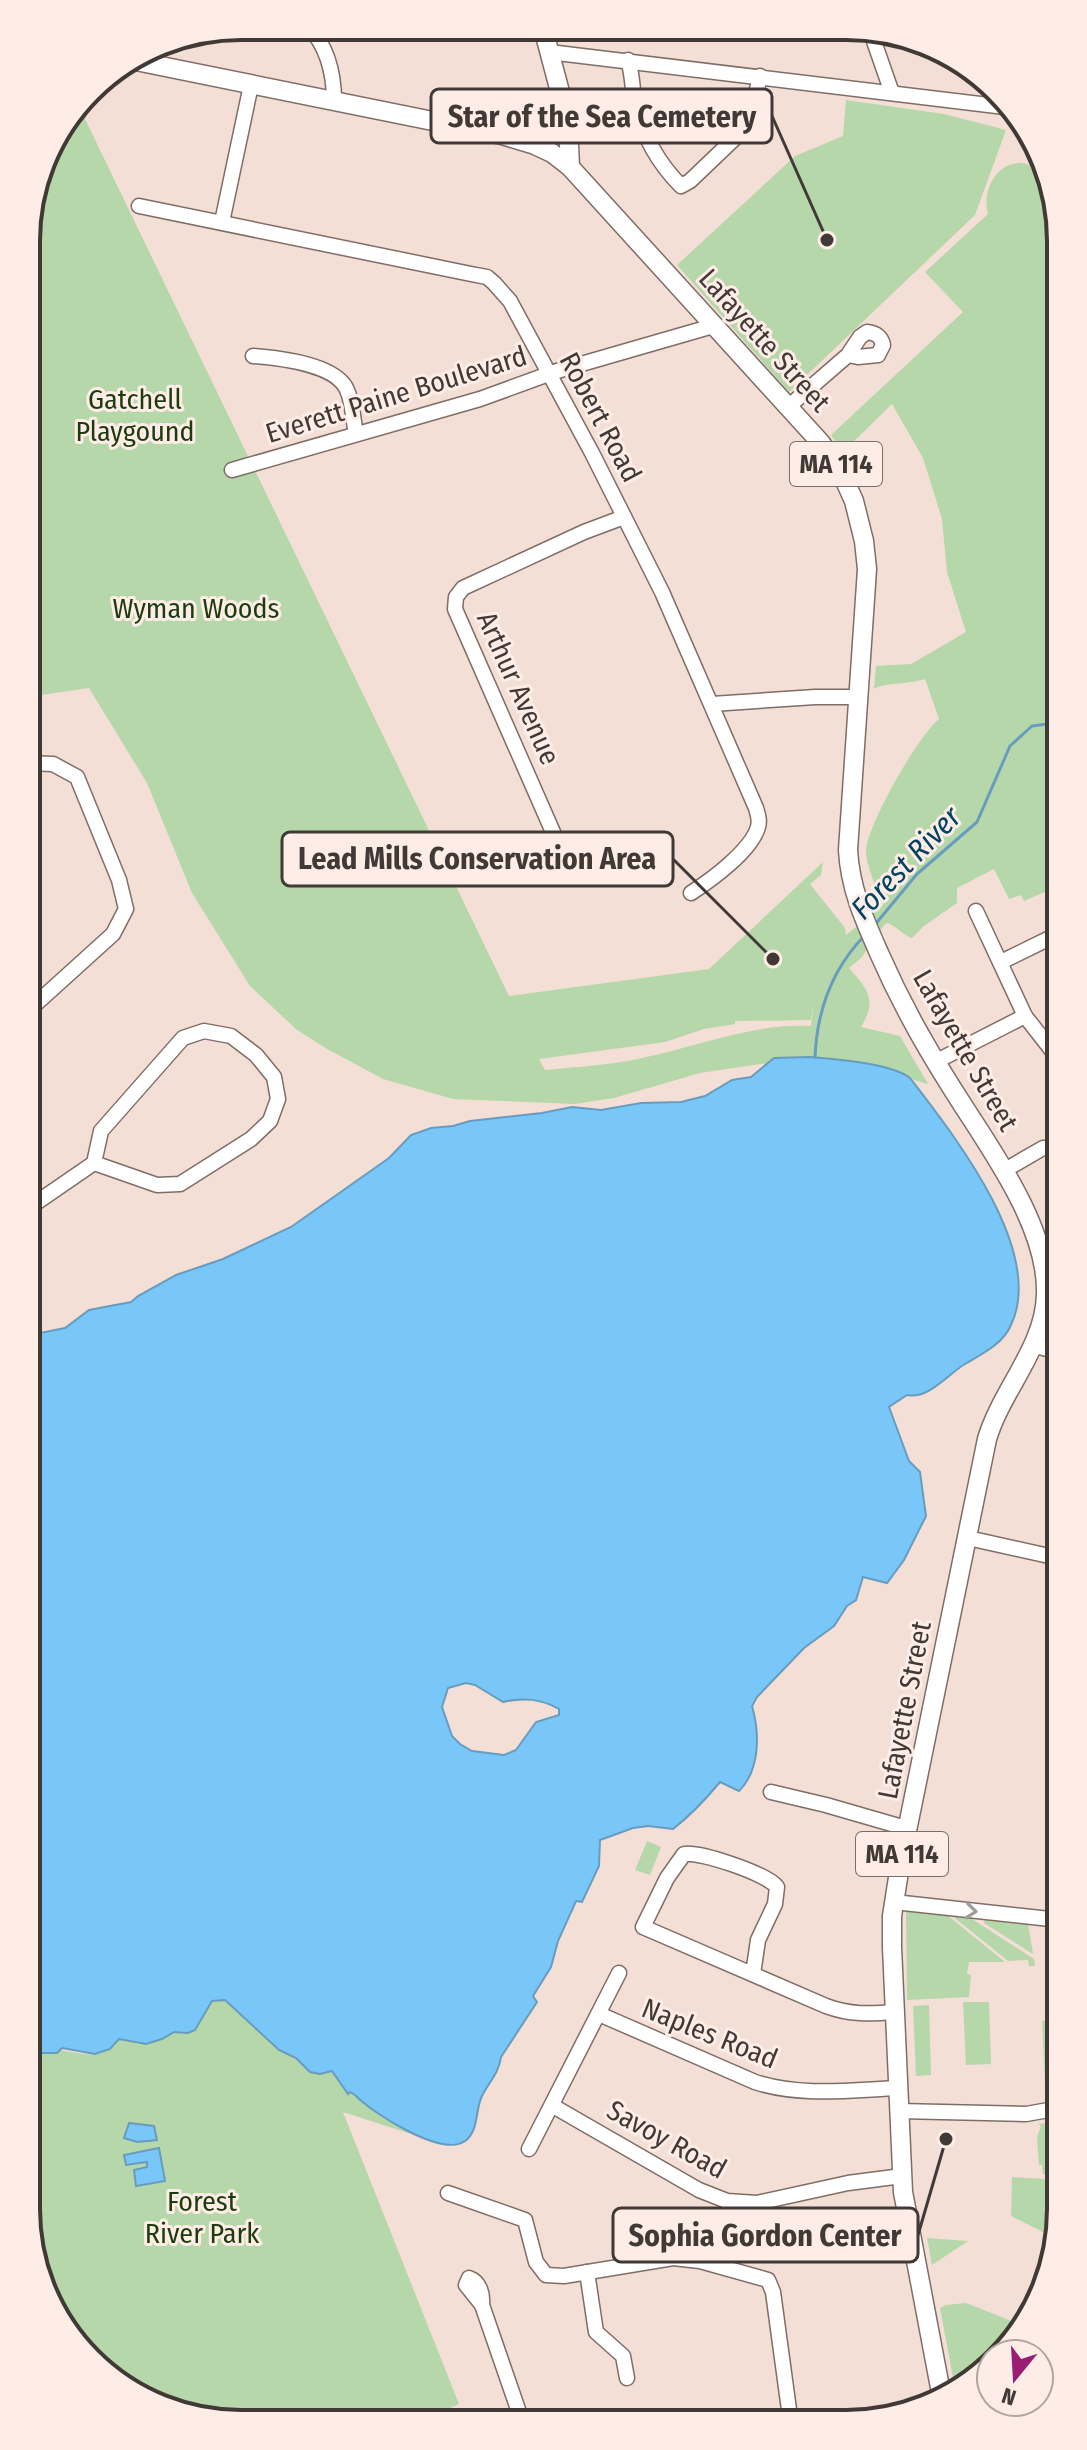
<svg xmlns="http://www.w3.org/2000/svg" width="1087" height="2450" viewBox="0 0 1087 2450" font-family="'Fira Sans Condensed',sans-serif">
	<rect width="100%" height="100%" fill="#f3dfd6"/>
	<g fill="#b6d7a9" fill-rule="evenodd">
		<path d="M102 78 85 119 509 996 709 969 823 862 821 875 810 884 845 928 846 935 883 905C878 892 866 865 866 851 867 825 918 736 939 719L925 679C908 685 885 682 874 689L876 666 911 664 966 632 947 572 942 519 923 458 892 404 843 452 831 435 963 312 925 272 988 214C982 193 994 165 1018 163 1024 162 1030 166 1037 168L1041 165 1054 185 1056 887 1024 901 1021 895 1009 899 994 869 957 888V903L924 926 912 938C903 935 897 927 888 923L885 924 861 958 849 968C867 989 878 999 861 1027L900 1036 928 1084 859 1064 809 1057 700 1073 614 1098 575 1104 453 1099 383 1079 329 1050 297 1030 250 986 192 893 147 783 89 688 28 697 26 227 48 146ZM814 1001 811 1026C753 1023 699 1046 642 1058 610 1065 578 1067 545 1070L539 1059 665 1042 704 1029 735 1024V1021L811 1020Z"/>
		<polygon points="846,100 944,114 1006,130 975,215 789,392 677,265 795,156 843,136"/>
		<polygon points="647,1841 661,1847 650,1875 635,1870"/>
		<polygon points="906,1911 947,1915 1005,1962 969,1962 967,1974 971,1975 969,1997 907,2000"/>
		<polygon points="951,1915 969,1917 1034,1959 1035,1966 1029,1966 1028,1960 1008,1961"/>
		<polygon points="985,1918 1028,1923 1033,1954 984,1923"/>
		<path d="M551 1967 533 1996 537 2002 534 2008 501 2057C499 2073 487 2083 481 2098 476 2111 479 2130 467 2140 460 2146 450 2145 442 2144L343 2112 459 2404 425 2419 200 2420 99 2370 33 2265V2058C50 2041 73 2056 93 2054 105 2052 111 2041 120 2039 127 2037 132 2043 138 2044 151 2046 163 2037 174 2032L188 2033 195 2030 212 2001 225 2000 279 2050 296 2058 310 2072 320 2074 485 2038Z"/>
		<polygon points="963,2002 989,2002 991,2064 966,2065"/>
		<polygon points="929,2005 931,2075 916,2076 913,2006"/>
		<polygon points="1054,2018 1060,2019 1060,2103 1046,2104 1042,2021 1052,2019 1054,2027"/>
		<polygon points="1046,2123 1060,2134 1060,2175 1043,2174 1042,2165 1039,2165 1037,2137 1041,2126 1038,2124"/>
		<polygon points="1012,2177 1060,2180 1061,2223 1050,2245 1051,2236 1011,2216"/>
		<polygon points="927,2238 968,2241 932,2265"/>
		<polygon points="966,2303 1022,2325 1016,2340 1001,2354 991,2354 991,2364 966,2387 958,2391 954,2383 940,2308 946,2305"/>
	</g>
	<g fill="#79c7f8" stroke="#689cbe" stroke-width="2" fill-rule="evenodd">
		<path d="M809 1057C834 1059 891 1063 910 1078 953 1134 1046 1251 1011 1325 1003 1344 982 1354 965 1364 948 1374 928 1400 907 1395L889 1407 909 1461 920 1472 926 1516 904 1560 887 1583 863 1577 856 1600 847 1606 834 1626 804 1648 757 1697 752 1706C760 1734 760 1770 739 1791L720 1782C706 1799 691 1815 673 1829L648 1826 633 1828 600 1840 599 1866 582 1902 576 1901 558 1941 551 1967 533 1996 537 2002 501 2057C499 2073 489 2082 482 2096 475 2110 479 2131 465 2141 442 2158 371 2112 355 2095L350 2092 348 2094 332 2071 320 2074 310 2072 296 2058 279 2050 225 2000 212 2001 195 2030 188 2033 174 2032 162 2039 146 2044 119 2039 110 2049 95 2054 62 2048 57 2053H38L33 2058 30 1335 65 1328 89 1310 131 1302 138 1296 176 1275 223 1259 291 1227 389 1158 411 1135 431 1128 453 1126 470 1121 542 1113 572 1107 601 1110 641 1103 681 1102 705 1096 732 1080 751 1077 774 1058ZM466 1683 475 1685 503 1702C524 1697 541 1699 559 1709V1715L536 1722 516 1750 504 1755 472 1751 460 1744 452 1736 442 1707 448 1688Z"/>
		<polygon points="129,2123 154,2126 157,2140 137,2142 124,2138"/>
		<polygon points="159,2148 165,2181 136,2186 134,2170 147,2167 147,2162 126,2165 124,2155"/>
	</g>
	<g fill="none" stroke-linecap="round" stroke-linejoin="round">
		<g stroke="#689cbe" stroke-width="3">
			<polyline points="873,927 917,874 977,822 1010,746 1032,726 1055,723"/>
			<path d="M815 1057C817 1010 832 969 865 935"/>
		</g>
		<g stroke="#7f6d66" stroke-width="17">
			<g id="minor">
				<path d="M308 26C327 46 334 74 334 101"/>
				<polyline points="870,30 892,93"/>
				<polyline points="549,52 1005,107"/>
				<path d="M628 60C633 76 632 89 635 104 643 136 658 163 681 186L690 181 735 138 751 117 760 76"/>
				<path d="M139 206 471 274 487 277 494 283 510 301 592 453 662 592 756 808C758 815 760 820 758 827 751 851 711 880 691 893"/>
				<polyline points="222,222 251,85"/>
				<path d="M253 356C279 358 336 364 347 390 353 403 353 420 356 434"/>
				<path d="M788 407 848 355 858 357 878 355 883 345C881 336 876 333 867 332L860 337 848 355"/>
				<polyline points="232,470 480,399 557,371 713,326"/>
				<polyline points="712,704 815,697 859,697"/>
				<polyline points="28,763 53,764 77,777 119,880 126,909 113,934 29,1010"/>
				<polyline points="556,839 455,609 456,597 463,588 584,532 624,517"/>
				<polyline points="976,911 1025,1016 1057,1057"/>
				<polyline points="1001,962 1056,935"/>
				<polyline points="935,1062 1025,1016"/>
				<polyline points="1005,1170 1043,1148 1057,1148"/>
				<polyline points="30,1207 94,1163 101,1131 183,1038 204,1031 231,1036 256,1055 274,1077 278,1099 270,1121 251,1139 180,1184 157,1185 94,1163"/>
				<polyline points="1032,1345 1058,1352"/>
				<polyline points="968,1538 1058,1558"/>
				<polyline points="771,1792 826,1805 909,1829"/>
				<polyline points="894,1902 1059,1920"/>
				<path d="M753 1974 758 1940 775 1904 777 1887C768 1874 699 1851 684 1854L667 1878 643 1927 826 2006C850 2015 870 2014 895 2012"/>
				<path d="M599 2014 755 2082C801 2097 851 2090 898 2088"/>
				<polyline points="553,2106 699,2190 727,2201 757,2203 848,2183 902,2176"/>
				<polyline points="899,2111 1026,2114 1060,2108"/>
				<polyline points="529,2149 619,1973"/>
				<polyline points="448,2193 525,2220 536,2262 546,2275 564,2276 673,2258 700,2261 768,2280 773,2292 790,2417"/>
				<polyline points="587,2272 596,2332 623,2356 627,2378"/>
				<path d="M482 2305 466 2285 469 2278C480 2282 483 2294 482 2305L521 2418"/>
			</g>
		</g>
		<g stroke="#7f6d66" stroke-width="21">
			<g id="major">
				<polyline points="543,28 568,122 570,167"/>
				<path d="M131 60 502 135 535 145 552 153 570 167 821 443 841 472 854 501 864 541 867 569 848 850C850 888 864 919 879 953 904 1010 931 1056 964 1107 997 1158 1048 1231 1046 1294 1045 1347 1002 1389 987 1439L900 1865 892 1916V1947L903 2192 942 2398"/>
				<polyline points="518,139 548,120 561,95"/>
			</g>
		</g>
		<use href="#minor" stroke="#fff" stroke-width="14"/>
		<use href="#major" stroke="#fff" stroke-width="18"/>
	</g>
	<defs><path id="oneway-chevron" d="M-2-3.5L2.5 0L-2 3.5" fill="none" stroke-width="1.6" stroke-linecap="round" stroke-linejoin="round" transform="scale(2)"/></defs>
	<use stroke="#a09c9a" href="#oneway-chevron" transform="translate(971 1911) rotate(6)"/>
	<g text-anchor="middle" stroke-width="6" stroke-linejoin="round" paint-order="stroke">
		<g fill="#fdede6" stroke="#796f6b" stroke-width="2">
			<rect x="790" y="442" width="92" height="44" rx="6"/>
			<rect x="856" y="1832" width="92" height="44" rx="6"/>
		</g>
		<g font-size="26" font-weight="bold" fill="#413936">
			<text x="836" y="473">MA 114</text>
			<text x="902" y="1863">MA 114</text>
		</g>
		<g font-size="28" fill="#413936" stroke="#fdede6">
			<text transform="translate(765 340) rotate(48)" y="10">Lafayette Street</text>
			<text transform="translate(396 394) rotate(-17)" y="10">Everett Paine Boulevard</text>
			<text transform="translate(601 417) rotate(62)" y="10">Robert Road</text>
			<text transform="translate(519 688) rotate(66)" y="10">Arthur Avenue</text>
			<text transform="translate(966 1050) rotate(60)" y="10">Lafayette Street</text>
			<text transform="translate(904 1710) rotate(-79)" y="10">Lafayette Street</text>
			<text transform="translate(710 2033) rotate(22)" y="10">Naples Road</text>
			<text transform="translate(667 2139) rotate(29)" y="10">Savoy Road</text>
		</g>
		<g font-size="28" fill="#1d3c0e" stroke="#fdede6">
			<text x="135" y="409">Gatchell<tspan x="135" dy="32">Playgound</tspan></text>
			<text x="196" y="618">Wyman Woods</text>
			<text x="202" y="2211">Forest<tspan x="202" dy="32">River Park</tspan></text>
		</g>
		<g font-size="30" font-style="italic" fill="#004363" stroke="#fdede6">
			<text transform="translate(906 863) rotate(-46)" y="10">Forest River</text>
		</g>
	</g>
	<path d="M0 0H1087V2450H0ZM241 40H846A201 201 0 0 1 1047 241V2209A201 201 0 0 1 846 2410H241A201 201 0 0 1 40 2209V241A201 201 0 0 1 241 40Z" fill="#fdede6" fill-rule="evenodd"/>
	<path fill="none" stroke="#413936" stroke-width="4" d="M241 40H846A201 201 0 0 1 1047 241V2209A201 201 0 0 1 846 2410H241A201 201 0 0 1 40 2209V241A201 201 0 0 1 241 40Z"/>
	<path fill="none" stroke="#413936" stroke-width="3" d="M827 240L772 116M773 959L673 859M946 2139L918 2235"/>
	<g fill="#413936" stroke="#fdede6" stroke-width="3">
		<circle cx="827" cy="240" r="8"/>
		<circle cx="773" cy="959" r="8"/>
		<circle cx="946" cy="2139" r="8"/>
	</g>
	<g fill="#fdede6" stroke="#413936" stroke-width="3">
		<rect x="431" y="89" width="341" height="54" rx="8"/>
		<rect x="282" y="832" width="391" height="54" rx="8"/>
		<rect x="613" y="2208" width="305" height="54" rx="8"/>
	</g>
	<g font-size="30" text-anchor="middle" font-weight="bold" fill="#413936">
		<text x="602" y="127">Star of the Sea Cemetery</text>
		<text x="477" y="869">Lead Mills Conservation Area</text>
		<text x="765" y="2246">Sophia Gordon Center</text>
	</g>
	<g transform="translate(1015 2378) rotate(198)"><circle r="38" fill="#fdede6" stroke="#b2a5a0" stroke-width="2"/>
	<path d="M0-6L14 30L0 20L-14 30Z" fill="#9a1d74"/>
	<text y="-12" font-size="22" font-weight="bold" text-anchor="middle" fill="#413936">N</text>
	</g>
</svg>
